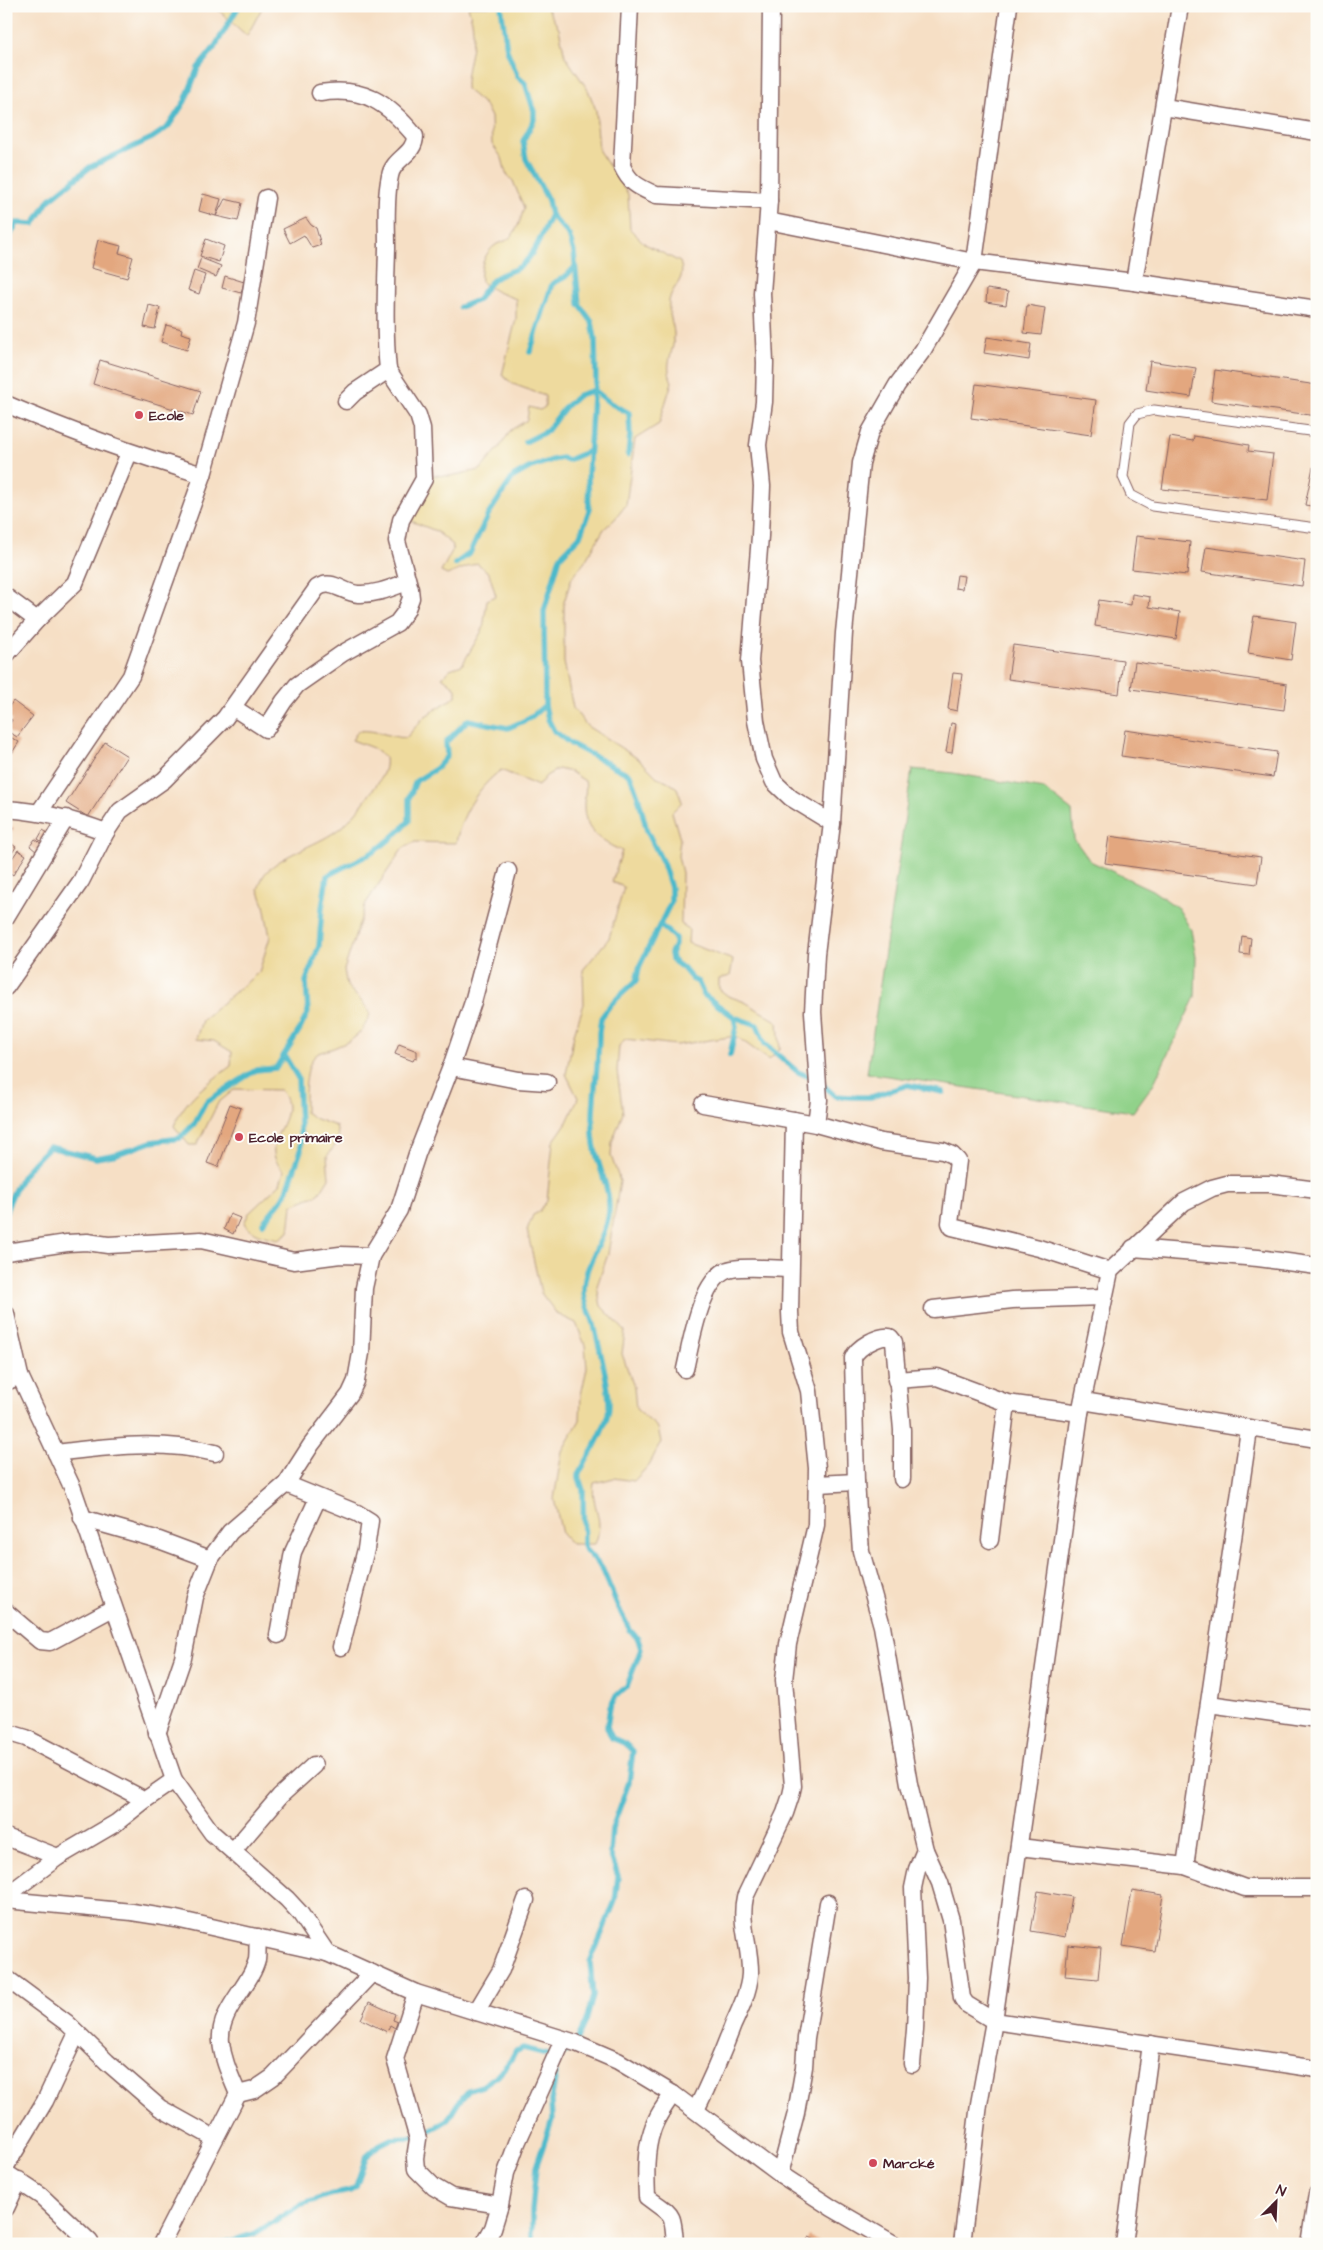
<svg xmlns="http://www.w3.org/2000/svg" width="1323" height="2250" viewBox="0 0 1323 2250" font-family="'Architects Daughter',sans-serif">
	<rect width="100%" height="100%" fill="#fdfcf7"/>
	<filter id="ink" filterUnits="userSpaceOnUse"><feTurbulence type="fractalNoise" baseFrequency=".02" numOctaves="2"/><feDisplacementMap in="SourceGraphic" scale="10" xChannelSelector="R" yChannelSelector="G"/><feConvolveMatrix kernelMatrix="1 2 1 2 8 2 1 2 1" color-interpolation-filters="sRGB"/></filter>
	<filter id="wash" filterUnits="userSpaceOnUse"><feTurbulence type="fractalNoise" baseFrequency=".0096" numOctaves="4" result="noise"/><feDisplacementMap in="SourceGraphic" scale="20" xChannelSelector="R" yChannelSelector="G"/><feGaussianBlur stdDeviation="1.12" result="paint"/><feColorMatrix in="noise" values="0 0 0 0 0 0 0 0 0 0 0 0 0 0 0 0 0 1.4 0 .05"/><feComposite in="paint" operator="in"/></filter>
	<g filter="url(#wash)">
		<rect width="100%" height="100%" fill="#f6dfc5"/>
		<polygon fill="#91d28a" stroke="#6e785a" points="912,769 953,773 1044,789 1072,811 1074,839 1090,861 1152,890 1178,908 1191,930 1196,957 1195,997 1154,1083 1133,1112 867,1073"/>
		<g fill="#eeda9e" stroke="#9c7c64">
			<polygon points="214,6 263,6 247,36"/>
			<path d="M468 6H546L559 29 565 56 588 90 596 110 599 151 628 194 630 229 645 244 680 262C687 282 671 285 669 302 668 312 673 323 674 333 675 353 663 361 672 382L659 424 635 439 626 505 615 519 604 529 584 563 572 577 564 602V662L573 708 587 726 640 760 657 777 667 781 677 788 682 802 672 812 680 839 678 856 682 873 681 924 689 929 688 943 733 960 730 976 719 979V989L728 996 745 1002 778 1022 780 1049 769 1060 736 1036 677 1045 625 1039 619 1046 617 1071 623 1113 612 1142 611 1156 620 1181 608 1254 597 1286 601 1306 625 1331 622 1354 634 1387 636 1409 658 1428 661 1442 649 1465 634 1481 614 1478 594 1483C590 1507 606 1517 595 1544H571L562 1534 554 1499 562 1451 580 1420 581 1395 587 1368 585 1345 576 1323 557 1314 541 1293 527 1230 533 1215 539 1212 547 1201 553 1142 567 1122 578 1098 566 1074 574 1034 584 1004 583 970 609 938 624 887 612 882 622 851C600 841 584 831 584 805 584 797 587 789 585 781L571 772 558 769 546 776 538 786 501 770C478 787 461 815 456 843L415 842 403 848 366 903 344 970 347 986 364 1004 370 1014C361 1037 353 1040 331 1049 327 1050 319 1052 316 1055 304 1065 305 1097 305 1112L316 1119 336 1126 339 1140 327 1156 329 1178 319 1194 292 1205 289 1232 279 1239C265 1236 252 1235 244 1223L249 1213 280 1184 284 1171C281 1167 276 1162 275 1158 267 1134 301 1115 280 1090L235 1089 218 1103 197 1145H189L174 1126C185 1098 207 1084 231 1066L232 1052 214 1041 196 1039 202 1020 259 972 270 937 264 905 258 889C260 885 261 879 264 875 279 855 316 846 336 831 350 822 362 805 372 791 380 780 387 771 385 757L373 748 352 740 358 731C375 729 389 737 406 738L424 717 456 696V688L442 677 450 669 462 665 483 629 487 600 496 596 489 573 477 563 447 575 441 572 452 551 453 545 436 531 411 521 408 511 421 488 433 475 450 476 480 470 499 448 511 430 527 420 529 407 540 410 545 407V396L513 384 502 375 516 319V299L497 292 481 282C479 268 485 251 497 244 501 242 505 242 508 239 517 233 521 218 524 208L513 181 506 173 502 158 492 144 491 117 485 105 466 89C465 69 474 50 473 30 473 22 470 14 468 6Z"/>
		</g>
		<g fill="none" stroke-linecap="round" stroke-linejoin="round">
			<g stroke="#4eb9ca" stroke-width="5.5">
				<path d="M501 6 507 50 518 77 525 83 534 111V120L523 141 526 159 548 200 551 215 569 235 574 252 579 304 592 322 595 338 596 381 593 396 588 476 589 511 580 536 560 557 544 611 545 705 548 719 554 731 571 744 630 775 638 796 647 831 663 863 671 888V902L640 965 636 981 611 1004 601 1018 599 1033C599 1067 591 1101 593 1135 594 1161 610 1184 609 1209 608 1239 583 1261 584 1292 584 1305 591 1313 594 1324 598 1345 613 1395 608 1414 603 1434 588 1458 578 1475L583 1490 584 1548 602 1568 619 1609 630 1630 638 1639 641 1649 627 1686 616 1696 610 1707 607 1727 612 1738 624 1743 633 1751 629 1782 612 1829 610 1853 618 1876 615 1901 590 1962 593 1996 586 2021 576 2043 561 2056"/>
				<polyline points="6,243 17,223 34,224 48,201 90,167 152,138 168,127 185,101 198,68 214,48 239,6"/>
				<path d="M460 307 478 300C484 290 490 280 501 275 508 271 515 271 522 265 537 252 542 232 551 215"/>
				<polyline points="530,352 552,284 565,277 576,266"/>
				<polyline points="525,442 547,431 566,406 579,395 594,390 610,403 629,413 630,434 628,455"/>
				<polyline points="455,564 470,553 488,515 513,477 529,468 552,460 562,458 568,460 589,451"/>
				<polyline points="660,925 675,938 675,945 671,953 672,960 683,968 692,979 698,982 704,995 734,1017 736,1027 730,1055"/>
				<polyline points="734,1017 757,1025 765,1044 798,1072 815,1079"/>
				<polyline points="822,1084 835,1096 851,1097 871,1097 908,1085 943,1092"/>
				<path d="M6 1211C17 1180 26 1169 49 1147L96 1158 117 1154 151 1142 180 1138 194 1124 206 1102 256 1070 276 1068 300 1029 308 1012 306 981 319 946 322 908 327 876C342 867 358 861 373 852 387 843 398 833 409 821V798L416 781 437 768 447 756 446 742 468 720 508 728 530 718 545 705"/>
				<polyline points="263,1223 286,1194 301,1150 298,1078 284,1055"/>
				<polyline points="220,2244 254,2234 301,2205 329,2195 351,2191 356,2186 366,2157 379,2145 391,2139 408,2138 424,2133 447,2121 458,2103 469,2090 482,2086 498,2075 510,2061 515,2052 523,2048 555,2056"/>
				<polyline points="532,2244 532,2211 536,2167 552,2120 551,2101 556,2074"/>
			</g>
		</g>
		<g id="blocks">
			<g fill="#e3a77f">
				<polygon points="203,194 221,199 216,216 225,199 242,203 238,221 216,216 199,211"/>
				<polygon points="306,218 311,225 316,228 321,245 312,248 304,235 290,243 283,229"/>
				<polygon points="206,239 224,246 219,262 200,256"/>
				<polygon points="98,240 121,246 119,253 133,257 127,278 91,268"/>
				<polygon points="201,258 221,266 216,277 197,269"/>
				<polygon points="194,271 205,275 199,294 188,290"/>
				<polygon points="225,276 244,282 241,293 222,288"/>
				<polygon points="987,289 1008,292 1006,305 986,302"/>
				<polygon points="149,305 160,308 155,329 144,327"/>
				<polygon points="1027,305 1045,308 1041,335 1024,333"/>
				<polygon points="166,325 182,329 181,333 191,336 187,350 161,342"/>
				<polygon points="987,337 1031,344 1029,360 984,353"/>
				<polygon points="100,360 201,391 193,415 93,384"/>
				<polygon points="1150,361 1196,368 1191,397 1146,390"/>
				<polygon points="1215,370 1317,385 1317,416 1211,401"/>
				<polygon points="976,384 1096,400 1091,435 971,418"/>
				<polygon points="1194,436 1249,445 1248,451 1273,454 1267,500 1162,489 1170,437 1193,441"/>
				<polygon points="1313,467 1317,468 1317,507 1305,505"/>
				<polygon points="1136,536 1190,542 1187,575 1132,569"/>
				<polygon points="1206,547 1305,561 1302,586 1202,572"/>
				<polygon points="957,575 964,576 962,589 955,588"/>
				<polygon points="1132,594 1150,597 1149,607 1180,612 1176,639 1095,626 1099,600 1131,605"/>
				<polygon points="1254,616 1296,622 1291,660 1248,653"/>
				<polygon points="1013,645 1123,660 1119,694 1008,679"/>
				<polygon points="1135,662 1287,684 1284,710 1131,689"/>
				<polygon points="953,673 962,674 957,711 948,709"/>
				<polygon points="13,701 33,716 17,737 6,730 12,720 6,716 6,711"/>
				<polygon points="951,723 956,724 952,753 946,752"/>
				<polygon points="1125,730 1277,752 1273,777 1121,756"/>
				<polygon points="10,737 19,742 6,762 6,743"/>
				<polygon points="105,742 127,756 88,817 66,803"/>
				<polygon points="6,823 14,828 6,840"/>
				<polygon points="43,830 49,834 44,843 38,839"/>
				<polygon points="1109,836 1261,857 1257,884 1105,863"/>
				<polygon points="35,839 42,844 37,852 30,846"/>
				<polygon points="9,842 16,847 6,862 6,847"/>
				<polygon points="18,850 26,855 13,875 6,870 6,867"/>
				<polygon points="1242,936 1251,938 1249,955 1240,954"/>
				<polygon points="399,1044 417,1051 417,1058 415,1057 413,1061 395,1054"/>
				<polygon points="230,1104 241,1108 218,1167 207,1163"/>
				<polygon points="230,1214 240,1218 233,1234 224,1229"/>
				<polygon points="1132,1890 1163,1895 1154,1951 1123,1946"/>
				<polygon points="1038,1891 1072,1897 1065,1937 1031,1931"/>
				<polygon points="1068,1945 1101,1948 1098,1979 1065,1976"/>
				<polygon points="369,2002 395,2014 393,2020 398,2022 395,2028 390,2025 387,2032 361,2019"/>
				<polygon points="809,2236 826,2244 805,2244"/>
			</g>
		</g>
	</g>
	<g filter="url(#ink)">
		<use href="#blocks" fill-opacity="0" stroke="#866261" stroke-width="1"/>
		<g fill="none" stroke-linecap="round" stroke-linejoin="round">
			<g stroke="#866261" stroke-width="11">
				<polyline id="service" points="1317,432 1154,410 1137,414 1130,423 1123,477 1131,495 1152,506 1317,528"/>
			</g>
			<g stroke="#866261" stroke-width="19">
				<g id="minor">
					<path d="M630 6 622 166C630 184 639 187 656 195L769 201"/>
					<polyline points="771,6 769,201 762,293 765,363 764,402 758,445 762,486 760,536 750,661 756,721 764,759 774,782 791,798 832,823"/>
					<path d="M320 93C364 86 388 103 415 136 415 155 393 158 390 176 385 199 387 225 387 248 386 288 384 330 388 370L355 392 346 401"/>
					<polyline points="1164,107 1317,132"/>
					<polyline points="768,221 974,262 1134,282 1317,309"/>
					<polyline points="1134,282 1180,6"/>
					<path d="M6 404C71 432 136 455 203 475"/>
					<polyline points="6,597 37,620"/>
					<polyline points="6,655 37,620 75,583 129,453"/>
					<polyline points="234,708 266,729 284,701 297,685 343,653 397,623 406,611 411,598 410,589 397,541 401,520 424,479 422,428 418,415 388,370"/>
					<path d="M6 809C44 812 71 819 106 832L120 811 164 780 225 718 317 588C332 578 343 593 358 594 375 595 391 588 407 582"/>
					<polyline points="40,811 131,676 203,475 246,323 266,198"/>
					<polyline points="508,871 473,1002 451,1067 518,1080 547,1082"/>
					<polyline points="6,917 66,818"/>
					<polyline points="6,987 81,881 106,832"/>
					<polyline points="703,1104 816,1124 881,1142 943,1151 952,1155 958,1161 950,1223 952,1227 1039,1248 1110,1271"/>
					<polyline points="816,1124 819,1100 813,1012 816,954 832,823 844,633 861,463 870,432 897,385 923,350 974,262 1009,6"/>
					<polyline points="1133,1248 1258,1258 1317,1266"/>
					<polyline points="6,1252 67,1243 87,1242 108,1245 201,1240 294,1261 340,1255 371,1256"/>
					<polyline points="933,1309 1012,1300 1103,1297"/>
					<polyline points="6,1314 20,1376 73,1489 174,1780 212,1833 287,1899 300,1913 327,1953 416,1993 576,2043 618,2061 673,2094 780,2174 832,2208 894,2244"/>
					<path d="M685 1369C691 1344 701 1273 732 1269 750 1266 771 1269 790 1269"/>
					<polyline points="896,1380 937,1377 1007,1403 1080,1413"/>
					<polyline points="6,1382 20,1376"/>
					<polyline points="1083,1401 1317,1439"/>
					<path d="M56 1453C110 1446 162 1440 215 1453"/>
					<path d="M856 1482 853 1358C857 1347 879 1335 890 1337L894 1342 902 1430V1479"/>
					<polyline points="286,1484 357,1513 370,1521 366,1549 341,1647"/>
					<polyline points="818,1484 856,1482 861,1551 882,1626 909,1784 925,1850 940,1883 951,1920 962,1998 966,2004 994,2021 1317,2069"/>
					<polyline points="82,1518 159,1540 210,1559"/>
					<polyline points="990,1540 1007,1403"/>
					<polyline points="6,1612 40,1641 50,1642 113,1608"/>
					<polyline points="278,1635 293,1552 318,1498"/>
					<polyline points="1209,1704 1317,1719"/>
					<polyline points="6,1732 26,1738 145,1800"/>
					<polyline points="157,1734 183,1658 195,1597 210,1559 230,1532 286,1484 311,1445 350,1394 356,1381 361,1353 364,1288 371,1256 399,1210 417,1154 451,1067"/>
					<polyline points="6,1837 58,1857"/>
					<polyline points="1019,1847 1185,1866 1245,1888 1317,1888"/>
					<polyline points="233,1851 280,1796 314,1765"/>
					<polyline points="1185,1866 1249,1430"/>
					<polyline points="6,1896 58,1857 116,1823 145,1800 174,1780"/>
					<polyline points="6,1900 132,1912 176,1919 327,1953"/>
					<polyline points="6,1978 67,2023 107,2062 160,2108 214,2138"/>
					<polyline points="416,1993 395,2059 418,2139 415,2158 416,2169 434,2187 451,2197 500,2205"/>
					<polyline points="476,2012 501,1970 526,1900"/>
					<polyline points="912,2064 915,2030 917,1978 913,1888 917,1869 925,1850"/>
					<polyline points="238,2094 254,2090 273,2077 372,1973"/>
					<path d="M673 2094C665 2105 656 2117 652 2131 645 2151 646 2176 647 2197 672 2216 673 2210 675 2244"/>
					<path d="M696 2110C710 2082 722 2054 733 2025 740 2010 749 1991 750 1974 751 1948 739 1923 745 1897L785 1813 791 1795 793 1786 784 1680 788 1644 816 1525 817 1468 809 1391 791 1332 790 1312 794 1120"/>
					<polyline points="6,2166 45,2101 77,2033"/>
					<polyline points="6,2173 41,2196 90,2242"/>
					<polyline points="780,2174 796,2113 804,2067 806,2038 828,1903"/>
					<polyline points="6,2208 19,2180"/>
					<path d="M161 2244 238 2094C231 2077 223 2061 221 2042 218 2010 250 1987 257 1960 258 1953 257 1944 258 1937"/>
					<polyline points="484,2244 493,2228 500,2205 506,2173 517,2143 563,2040"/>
					<polyline points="962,2244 979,2104 994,2021 1080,1413 1110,1271 1184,1202 1212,1188 1227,1184 1270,1184 1317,1190"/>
					<polyline points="1124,2244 1151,2044"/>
					<polyline points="1309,2244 1317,2194"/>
				</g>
			</g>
			<use href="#service" stroke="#fff" stroke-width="9"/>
			<use href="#minor" stroke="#fff" stroke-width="16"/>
		</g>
	</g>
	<g fill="#d1495b" stroke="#fdfcf7" stroke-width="2">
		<circle cx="139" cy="415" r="5"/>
		<circle cx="239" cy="1137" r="5"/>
		<circle cx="873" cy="2163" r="5"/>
	</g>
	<g text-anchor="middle" stroke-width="4" stroke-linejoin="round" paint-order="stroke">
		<g font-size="14" font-weight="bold" fill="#4a1f2b" stroke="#fdfcf7" text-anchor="start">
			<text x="149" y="420">Ecole</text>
			<text x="249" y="1142">Ecole primaire</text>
			<text x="883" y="2168">Marcké</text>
		</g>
	</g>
	<rect width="1323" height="2250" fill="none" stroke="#fdfcf7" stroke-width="25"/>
	<g transform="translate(1276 2202) rotate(24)" stroke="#fdfcf7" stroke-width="4" paint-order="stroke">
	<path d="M0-4L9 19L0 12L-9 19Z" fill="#4a1f2b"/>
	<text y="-8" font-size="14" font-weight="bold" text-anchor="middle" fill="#4a1f2b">N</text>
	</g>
</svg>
